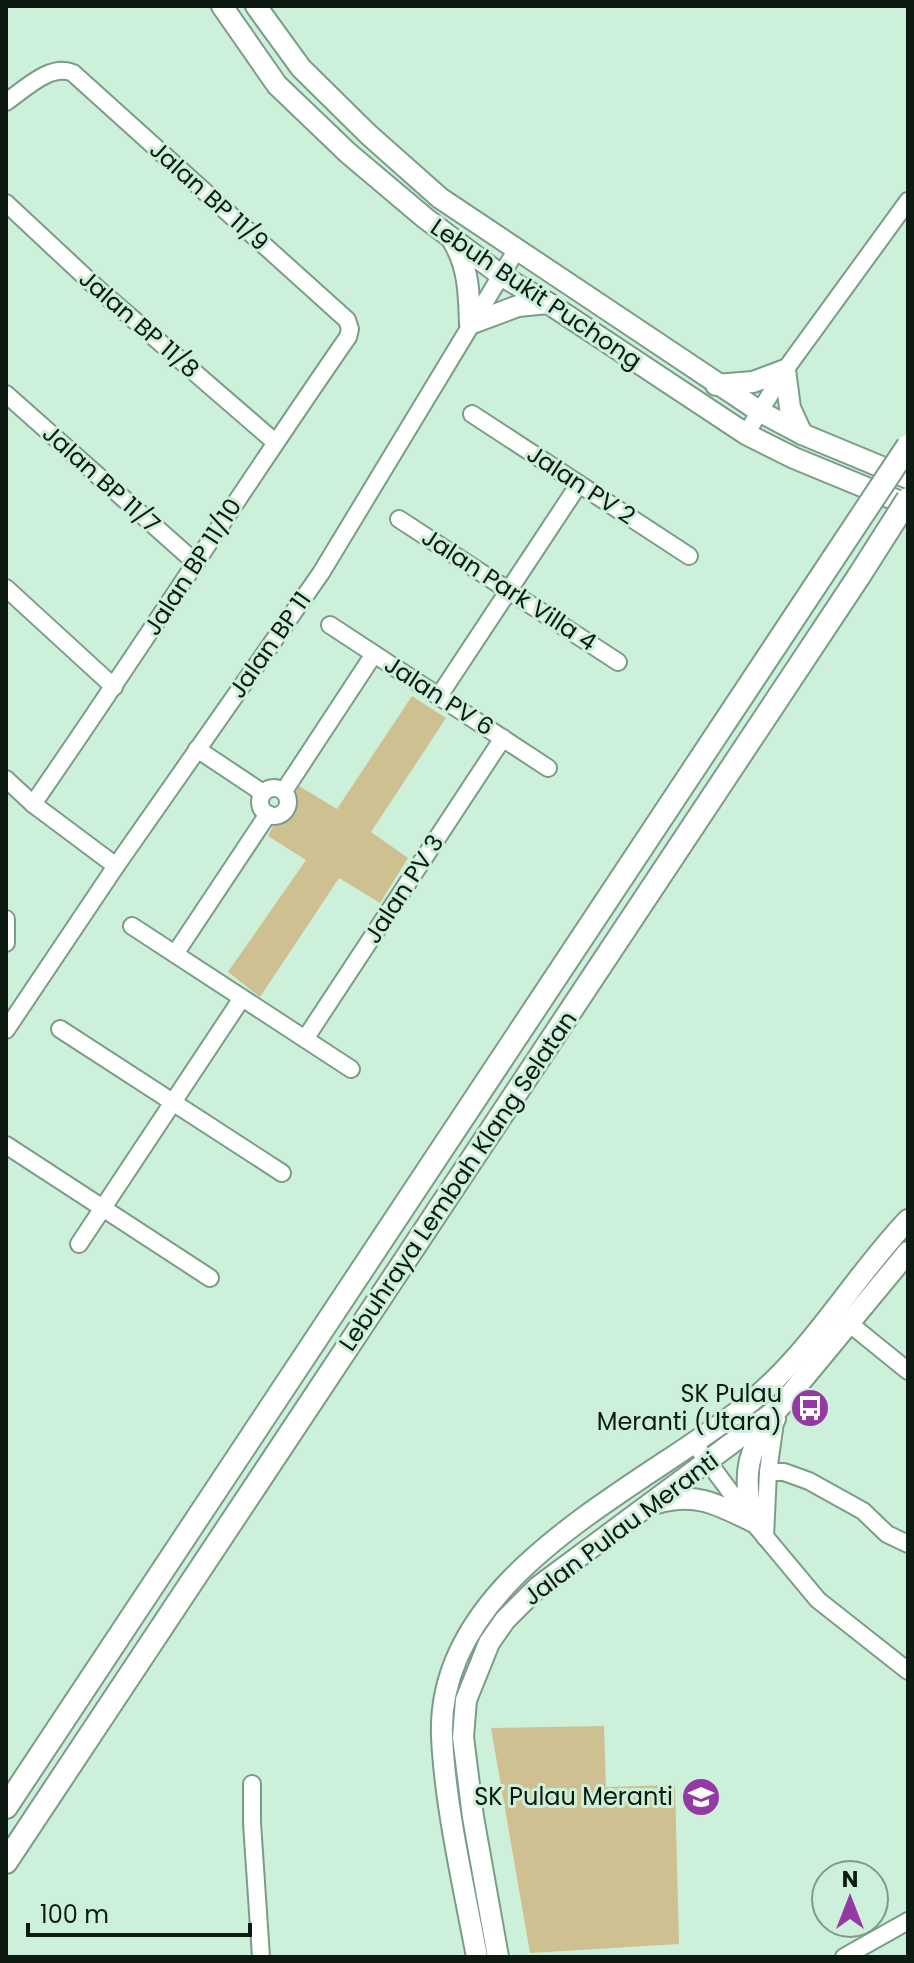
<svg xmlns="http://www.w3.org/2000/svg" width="914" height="1963" viewBox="0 0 914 1963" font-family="Poppins,sans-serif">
	<rect width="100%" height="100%" fill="#ccf0d9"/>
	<g fill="#cfc091">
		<polygon points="412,696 446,718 371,832 408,858 380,903 339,878 260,997 228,972 306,860 268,836 273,826 291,817 297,809 295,793 299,786 337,809"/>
		<polygon points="604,1726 606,1787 675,1785 679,1944 530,1953 491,1728"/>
	</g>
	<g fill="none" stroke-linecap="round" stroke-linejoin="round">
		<g stroke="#7b9d88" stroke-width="20">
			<g id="minor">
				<path d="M6 102C24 90 50 63 73 73L347 320 350 329 348 337C241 491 140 650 33 804"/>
				<polyline points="6,203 97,288 275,442"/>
				<polyline points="6,394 196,563"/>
				<polyline points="472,414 689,556"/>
				<polyline points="746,434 785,370 908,201"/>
				<polyline points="399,519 618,662"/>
				<polyline points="6,588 114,687"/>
				<polyline points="330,625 548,768"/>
				<polyline points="439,696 579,484"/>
				<polyline points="197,749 263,793"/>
				<polyline points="6,779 33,804 116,866"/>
				<circle cx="274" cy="802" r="14"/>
				<polyline points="284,791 374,654"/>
				<polyline points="6,919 6,943"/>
				<polyline points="132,926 351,1069"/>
				<polyline points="175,954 268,814"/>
				<polyline points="60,1029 282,1173"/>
				<polyline points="6,1030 116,866 321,573 517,249"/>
				<polyline points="305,1039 503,738"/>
				<polyline points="6,1145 210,1278"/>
				<polyline points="79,1244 242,998"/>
				<polyline points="850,1324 908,1371"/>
				<polyline points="694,1443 752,1521 818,1600 908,1671"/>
				<polyline points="768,1472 784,1472 809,1481 863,1511 887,1534 908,1544"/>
				<polyline points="765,1537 768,1472 775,1422"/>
				<polyline points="252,1784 252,1823 261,1957"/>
				<polyline points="844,1957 908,1921"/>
			</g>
		</g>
		<g stroke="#7b9d88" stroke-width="24">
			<g id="major">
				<polyline points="222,6 277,85 348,153 425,218 502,276 548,303 746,434 794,458 908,505"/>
				<polyline points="256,6 301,68 369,135 440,198 759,411 802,434 908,478"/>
				<path d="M453 241C469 267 469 295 470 324L518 306 548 303"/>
				<polyline points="716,385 753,382 785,370 790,408 802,434"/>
				<path d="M657 1503C696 1492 717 1504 752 1521"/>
				<path d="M752 1521C748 1496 743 1468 756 1445 762 1436 770 1428 775 1419"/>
				<path d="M477 1957C464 1887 445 1806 442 1736 436 1575 642 1489 749 1403 813 1351 852 1279 908 1220"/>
				<polyline points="498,1957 473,1817 463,1737 466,1700 489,1643 505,1620 538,1587 779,1408 908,1252"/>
			</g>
		</g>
		<g stroke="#7b9d88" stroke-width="26">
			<g id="highway">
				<polyline points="6,1807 833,559"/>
				<polyline points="6,1862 859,576"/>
			</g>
		</g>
		<use href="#minor" stroke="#fff" stroke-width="16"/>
		<use href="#major" stroke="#fff" stroke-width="20"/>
		<use href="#highway" stroke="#fff" stroke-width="22"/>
		<g stroke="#7b9d88" stroke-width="26" stroke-linecap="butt">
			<g id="highway-bridge">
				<polyline points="833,559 908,446"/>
				<polyline points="859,576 908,499"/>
			</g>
		</g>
		<use href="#highway-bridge" stroke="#fff" stroke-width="22"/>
	</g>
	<defs>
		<g id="bus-disc" transform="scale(2)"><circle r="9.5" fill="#953aa5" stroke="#ccf0d9"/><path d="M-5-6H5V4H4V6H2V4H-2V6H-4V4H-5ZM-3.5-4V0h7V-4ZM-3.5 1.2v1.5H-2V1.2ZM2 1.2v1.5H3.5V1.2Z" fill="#fff"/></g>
		<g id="school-disc" transform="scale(2)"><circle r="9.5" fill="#953aa5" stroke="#ccf0d9"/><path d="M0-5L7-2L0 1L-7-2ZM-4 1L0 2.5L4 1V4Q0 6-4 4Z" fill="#fff"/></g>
	</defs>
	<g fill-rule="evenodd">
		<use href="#bus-disc" x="810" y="1408"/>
		<use href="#school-disc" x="701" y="1797"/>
	</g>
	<g text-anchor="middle" stroke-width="6" stroke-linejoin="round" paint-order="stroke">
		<g font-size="24" fill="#0d1a12" stroke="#ccf0d9">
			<text transform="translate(209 196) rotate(42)" y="8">Jalan BP 11/9</text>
			<text transform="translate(536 294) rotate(34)" y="8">Lebuh Bukit Puchong</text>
			<text transform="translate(139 324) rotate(41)" y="8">Jalan BP 11/8</text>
			<text transform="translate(101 479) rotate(42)" y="8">Jalan BP 11/7</text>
			<text transform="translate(581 485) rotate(33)" y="8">Jalan PV 2</text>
			<text transform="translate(193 567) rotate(-57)" y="8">Jalan BP 11/10</text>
			<text transform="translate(509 590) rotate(33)" y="8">Jalan Park Villa 4</text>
			<text transform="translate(270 645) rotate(-55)" y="8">Jalan BP 11</text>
			<text transform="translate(439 696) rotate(33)" y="8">Jalan PV 6</text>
			<text transform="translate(404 889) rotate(-57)" y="8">Jalan PV 3</text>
			<text transform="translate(458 1181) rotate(-56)" y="8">Lebuhraya Lembah Klang Selatan</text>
			<text transform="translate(621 1529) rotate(-37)" y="8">Jalan Pulau Meranti</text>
		</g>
		<g font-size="24" fill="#0d1a12" stroke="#ccf0d9" text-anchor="end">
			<text x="782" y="1402">SK Pulau<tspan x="782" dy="28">Meranti (Utara)</tspan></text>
			<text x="673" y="1805">SK Pulau Meranti</text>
		</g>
	</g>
	<rect width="914" height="1963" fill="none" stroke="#0d1a12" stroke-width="16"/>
	<g transform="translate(850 1899)"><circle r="38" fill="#ccf0d9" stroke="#809a89" stroke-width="2"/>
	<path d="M0-6L14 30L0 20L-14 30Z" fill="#953aa5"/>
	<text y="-12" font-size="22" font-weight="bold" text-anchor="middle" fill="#0d1a12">N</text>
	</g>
	<path d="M28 1923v12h222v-12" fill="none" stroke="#0d1a12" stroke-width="4"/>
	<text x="40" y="1923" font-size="24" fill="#0d1a12" stroke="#ccf0d9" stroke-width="6" paint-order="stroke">100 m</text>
</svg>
